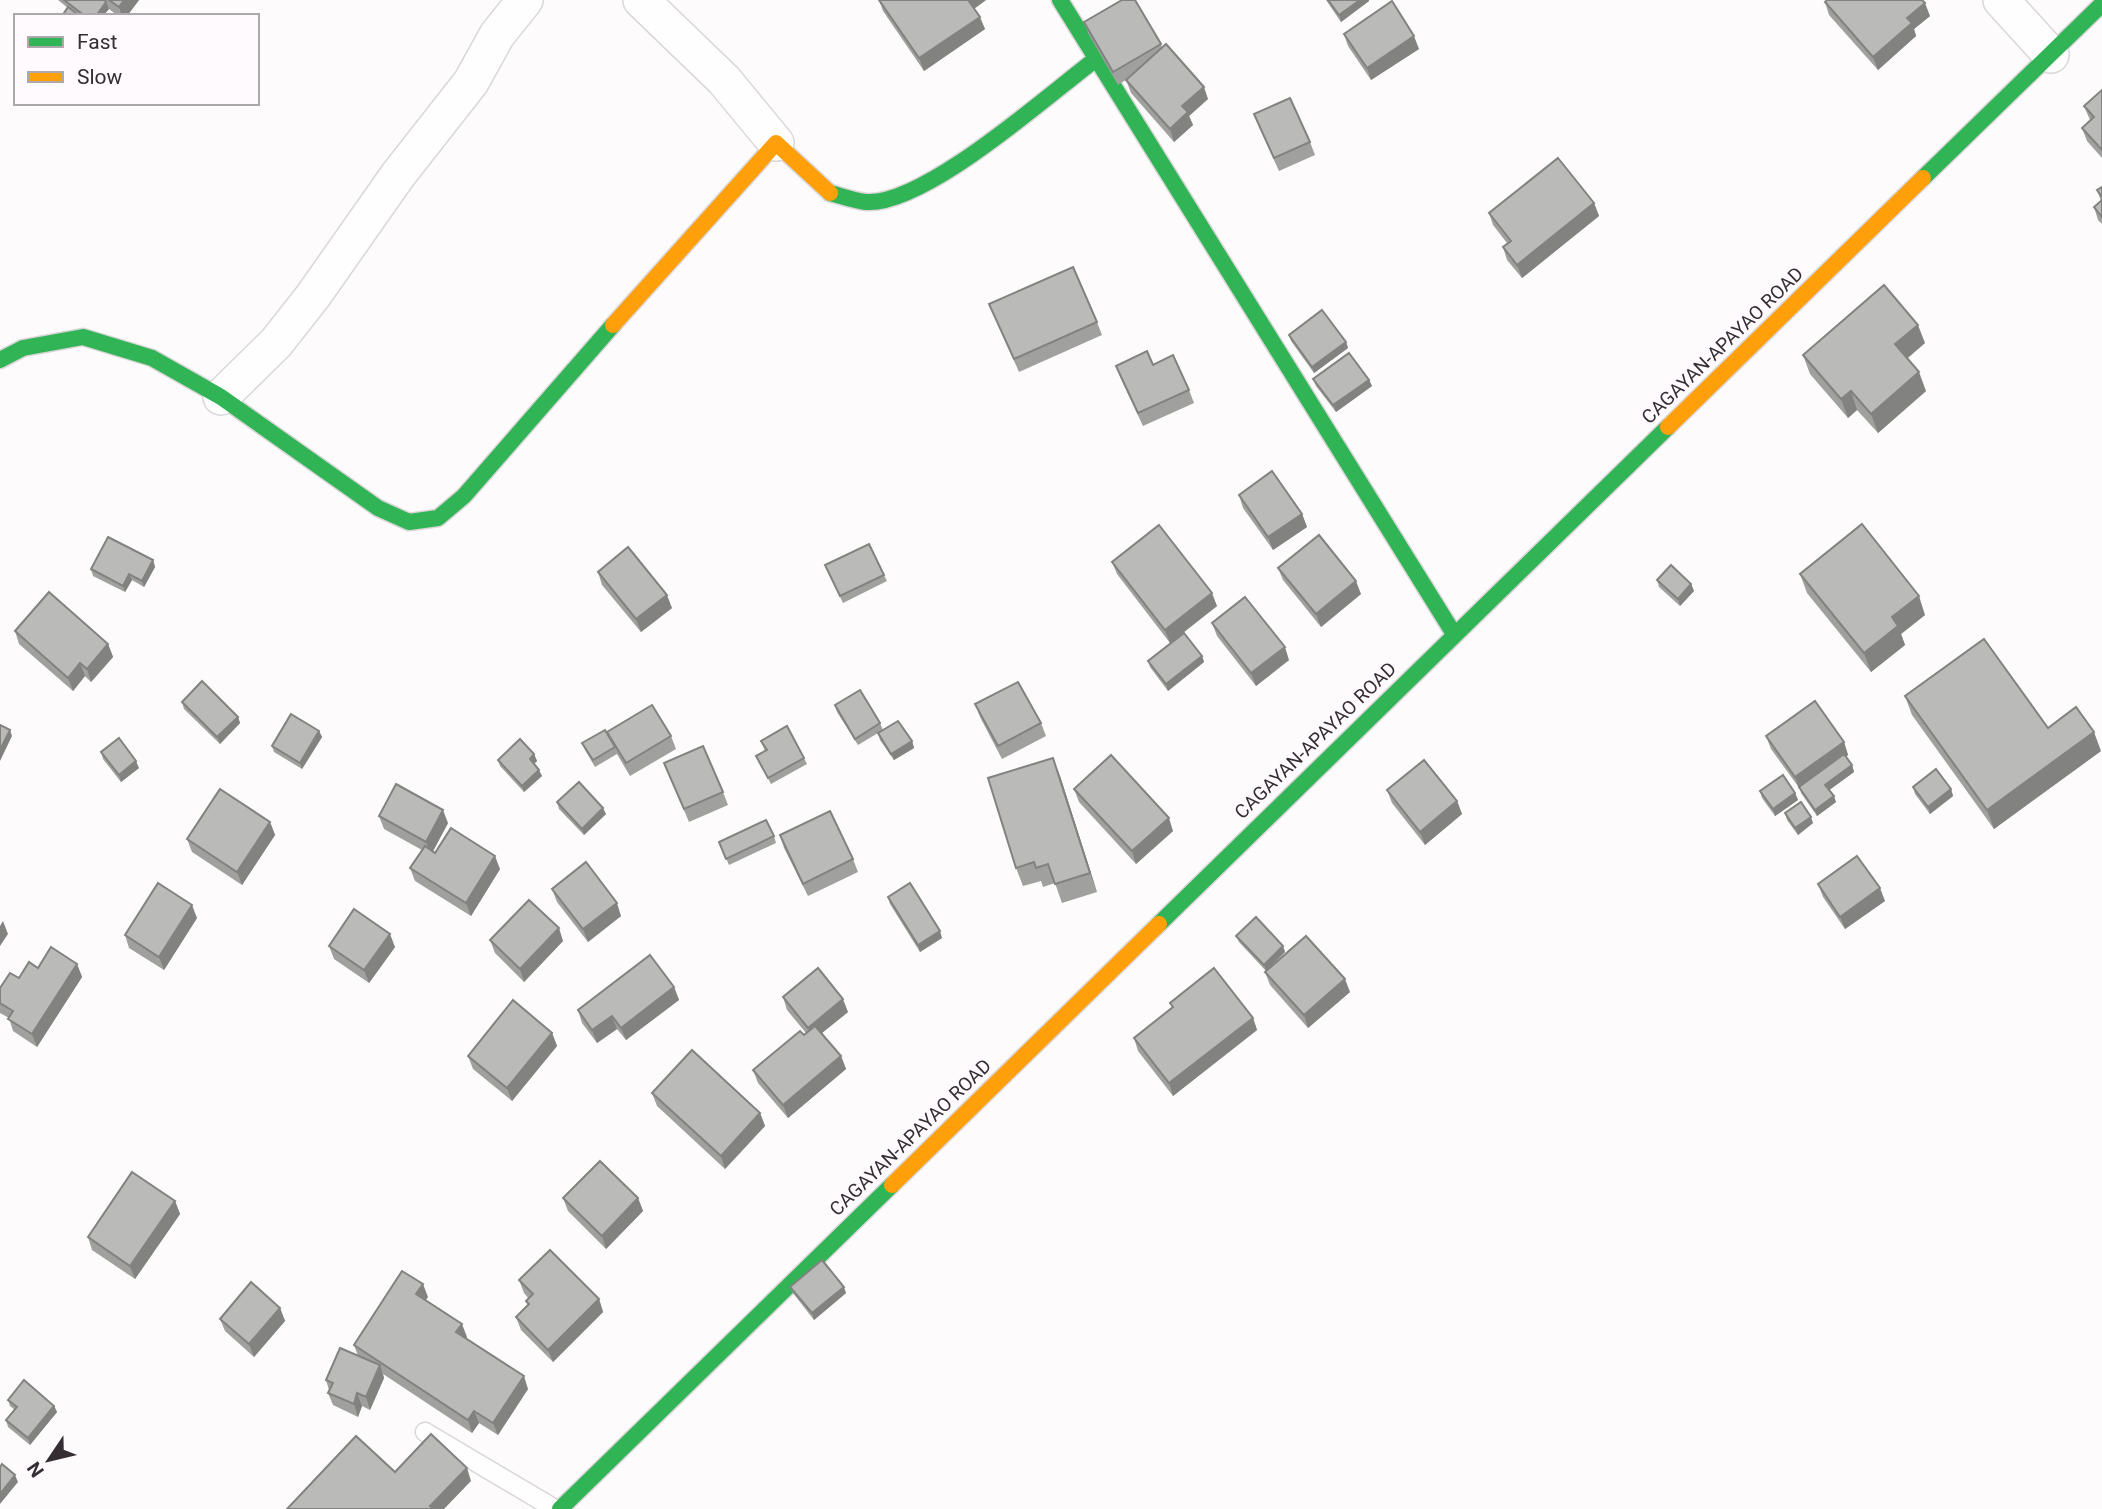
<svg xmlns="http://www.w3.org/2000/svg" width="2102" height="1509" viewBox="0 0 2102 1509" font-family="Roboto,sans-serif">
	<rect width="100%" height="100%" fill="#fdfbfc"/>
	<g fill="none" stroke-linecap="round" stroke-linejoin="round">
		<g stroke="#dad6d9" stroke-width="21">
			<polyline id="lane" points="425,1432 555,1509"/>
		</g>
		<g stroke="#dad6d9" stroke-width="38">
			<g id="street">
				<polyline points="641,0 724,80 776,143"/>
				<polyline points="2001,0 2051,55"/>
				<polyline points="221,397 276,343 313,296 398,175 471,82 497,35 525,0"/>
			</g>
		</g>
		<g stroke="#dad6d9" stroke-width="19">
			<g id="fast">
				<polyline points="1060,0 1454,634"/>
				<polyline points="1923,178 2102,4"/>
				<path d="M830 193C841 196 855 201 866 202 924 206 1047 96 1096 59"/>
				<polyline points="0,360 23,348 83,337 152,358 221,397 378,508 409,522 438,518 464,496 613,325"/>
				<polyline points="1159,924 1668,427"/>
				<polyline points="560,1509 892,1185"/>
			</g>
		</g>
		<g stroke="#dad6d9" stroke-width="19">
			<g id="slow">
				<polyline points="613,325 776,143 830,193"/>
				<polyline points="1668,427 1923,178"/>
				<polyline points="892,1185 1159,924"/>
			</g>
		</g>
		<use href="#lane" stroke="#fffeff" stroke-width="18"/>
		<use href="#street" stroke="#fffeff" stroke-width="35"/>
		<use href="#fast" stroke="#30b455" stroke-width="16"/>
		<use href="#slow" stroke="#ff9f0a" stroke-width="16"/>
	</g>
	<g fill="#a0a19e">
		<polygon points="58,0 139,0 127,16 118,16 109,9 103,16 62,16 68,8"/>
		<polygon points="879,0 986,0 974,9 985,29 924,71 883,11"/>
		<polygon points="1326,0 1369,0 1369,1 1341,22"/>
		<polygon points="1825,2 1930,16 1914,29 1916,36 1878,70 1829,15"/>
		<polygon points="1084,22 1161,44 1162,48 1208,99 1189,116 1193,125 1174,142 1131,93 1126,80 1127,79 1118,85 1089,35"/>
		<polygon points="1344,34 1419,49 1371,80 1348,46"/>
		<polygon points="2102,90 2102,158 2087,141 2082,128 2090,120 2084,106"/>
		<polygon points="1254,114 1310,142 1315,155 1279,171 1259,127"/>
		<polygon points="2102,187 2102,224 2098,220 2094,207 2101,201 2097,190"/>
		<polygon points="1594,203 1599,216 1522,278 1507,260 1503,247 1507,243 1493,225 1489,213"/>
		<polygon points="989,304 1097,322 1102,335 1019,372"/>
		<polygon points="1289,335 1346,342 1348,348 1314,373 1291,341"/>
		<polygon points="1925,343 1907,358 1926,391 1878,433 1857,410 1848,418 1810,374 1803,355"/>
		<polygon points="1153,365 1189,390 1194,403 1143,426 1121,379 1116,366"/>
		<polygon points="1313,379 1369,380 1372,386 1336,412 1316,386"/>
		<polygon points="1239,495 1302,514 1307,527 1273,550 1243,508"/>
		<polygon points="153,560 155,567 144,587 132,580 125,592 93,576 91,569"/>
		<polygon points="1112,562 1217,606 1170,643 1117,574"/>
		<polygon points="825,565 884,575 887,581 843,603"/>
		<polygon points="1278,568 1361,594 1321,627 1283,580"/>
		<polygon points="598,572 672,608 641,632 602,585"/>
		<polygon points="1800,574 1925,615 1901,634 1905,645 1871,672 1807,593"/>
		<polygon points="1657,580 1691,584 1694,591 1680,606 1659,587"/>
		<polygon points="1212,623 1289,660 1256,686 1217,636"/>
		<polygon points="15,631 108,644 113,657 91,682 85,676 73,691 19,644"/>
		<polygon points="1202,656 1204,662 1168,691 1150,667 1148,661"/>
		<polygon points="1905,696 2048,728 2101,751 1994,829 1912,715"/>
		<polygon points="182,702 238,717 240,723 220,744 184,709"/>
		<polygon points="975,704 1041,723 1046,736 1002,759 980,717"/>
		<polygon points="835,705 880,723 883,730 858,745 837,712"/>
		<polygon points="319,731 322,737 302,769 274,752 272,746"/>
		<polygon points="607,732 671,736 676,749 630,776 617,754 595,767 585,750 582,743 609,738"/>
		<polygon points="878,733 912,741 914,748 894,760 880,740"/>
		<polygon points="1766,736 1844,742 1848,755 1846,757 1852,765 1854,772 1829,790 1836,802 1817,816 1801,793 1800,789 1771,749"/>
		<polygon points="761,741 804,758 807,764 771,784 756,756 765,751"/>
		<polygon points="101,752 139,768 121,782 103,759"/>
		<polygon points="534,754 537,761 534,764 542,776 524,792 500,766 498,760"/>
		<polygon points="664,763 723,792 728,805 689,822"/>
		<polygon points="1060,776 1097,892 1062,903 1055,883 1043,887 1041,881 1023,886 1016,868"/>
		<polygon points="1913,787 1951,789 1953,796 1930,814 1915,794"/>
		<polygon points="1074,789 1173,831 1136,864 1079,802"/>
		<polygon points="1387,790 1457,801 1462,814 1425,845 1392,803"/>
		<polygon points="1760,791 1795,793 1798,800 1775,816 1762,798"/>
		<polygon points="557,802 606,814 584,835 559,809"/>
		<polygon points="1785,813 1813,823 1798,835 1787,820"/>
		<polygon points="379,816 448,823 433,851 435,853 500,869 471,916 415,881 410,868 422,850 384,829"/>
		<polygon points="270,822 275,835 242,885 192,852 187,839"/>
		<polygon points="780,835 853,859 858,872 808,896 784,848"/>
		<polygon points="774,836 776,843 729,865 719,842"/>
		<polygon points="1818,884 1885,901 1845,929 1823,897"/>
		<polygon points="552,889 621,916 588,942 557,902"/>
		<polygon points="888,897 942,938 920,952 890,904"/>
		<polygon points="197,918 164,970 129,948 125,935"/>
		<polygon points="1236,936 1283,946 1285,952 1266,971 1239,942"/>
		<polygon points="490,940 563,941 524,982 495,953"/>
		<polygon points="329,946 395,947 369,983 334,959"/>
		<polygon points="77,964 82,977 37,1047 13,1031 9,1018 0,1013 0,988 38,968"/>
		<polygon points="1265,972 1350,992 1308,1028 1270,985"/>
		<polygon points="674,987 679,1000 626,1040 617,1029 597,1043 582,1023 578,1010"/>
		<polygon points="783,997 848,1012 822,1033 841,1056 846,1069 788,1118 758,1083 753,1070 806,1033 787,1010"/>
		<polygon points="1170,1003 1253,1018 1257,1030 1173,1096 1138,1051 1134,1038 1172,1008"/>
		<polygon points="552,1033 557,1046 512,1101 473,1069 468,1056"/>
		<polygon points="652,1093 760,1113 765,1126 725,1169 657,1106"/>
		<polygon points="563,1198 638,1198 643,1211 606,1249 568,1211"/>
		<polygon points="175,1201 180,1214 135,1279 92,1250 88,1237"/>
		<polygon points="519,1280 599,1299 603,1312 553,1362 521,1330 516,1317 528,1306 526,1301 529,1299 524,1293"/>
		<polygon points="790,1287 846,1293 814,1320 793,1293"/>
		<polygon points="428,1297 425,1300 467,1337 466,1338 528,1389 498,1435 479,1423 472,1433 383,1374 384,1378 370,1410 362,1406 358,1417 333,1405 328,1393 329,1390 326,1380 358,1356 354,1345"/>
		<polygon points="280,1308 285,1321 254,1357 225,1331 220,1319"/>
		<polygon points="8,1400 54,1406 57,1412 30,1445 8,1427 6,1420 15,1410 10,1406"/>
	</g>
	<g fill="#828381">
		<polygon points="124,0 139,0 127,16 122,16 119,7"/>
		<polygon points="967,0 986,0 971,11"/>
		<polygon points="1360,0 1369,0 1369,1 1341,22 1339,15"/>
		<polygon points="106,2 109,9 103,16 96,16"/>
		<polygon points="1925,3 1930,16 1914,29 1916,36 1878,70 1873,57 1907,18"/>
		<polygon points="980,17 985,29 924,71 919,58"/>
		<polygon points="1414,36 1419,49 1371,80 1367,68"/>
		<polygon points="1204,87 1208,99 1189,116 1193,125 1174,142 1170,129 1182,106"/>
		<polygon points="1594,203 1599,216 1522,278 1517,265"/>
		<polygon points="1918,325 1925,343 1902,363 1895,344"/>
		<polygon points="1346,342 1348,348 1314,373 1312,367"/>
		<polygon points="1919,372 1926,391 1878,433 1871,414"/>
		<polygon points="1369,380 1372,386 1336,412 1333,405"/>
		<polygon points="1851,391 1857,410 1848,418 1841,399"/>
		<polygon points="1302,514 1307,527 1273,550 1268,537"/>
		<polygon points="153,560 155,567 144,587 142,581"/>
		<polygon points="129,574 132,580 125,592 123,586"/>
		<polygon points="1356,581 1361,594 1321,627 1316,614"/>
		<polygon points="1691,584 1694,591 1680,606 1678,599"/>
		<polygon points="1212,593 1217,606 1170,643 1165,630"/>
		<polygon points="667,595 672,608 641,632 636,619"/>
		<polygon points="1919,596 1925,615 1901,634 1905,645 1871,672 1864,653 1892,617"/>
		<polygon points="108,644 113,657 91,682 87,669"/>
		<polygon points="1285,647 1289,660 1256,686 1251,673"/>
		<polygon points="1202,656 1204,662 1168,691 1166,684"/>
		<polygon points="80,663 85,676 73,691 68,678"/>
		<polygon points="238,717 240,723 220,744 217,737"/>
		<polygon points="10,730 12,736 0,761 0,750"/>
		<polygon points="319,731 322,737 302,769 300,763"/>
		<polygon points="2094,732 2101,751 1994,829 1987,810"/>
		<polygon points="912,741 914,748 894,760 891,754"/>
		<polygon points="1844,742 1848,755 1799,789 1795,777"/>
		<polygon points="534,754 537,761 532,766 530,759"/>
		<polygon points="1053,758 1060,776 1097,892 1090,873"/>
		<polygon points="136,761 139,768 121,782 119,775"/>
		<polygon points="1852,765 1854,772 1828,791 1825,785"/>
		<polygon points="539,770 542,776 524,792 522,786"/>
		<polygon points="1951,789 1953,796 1930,814 1928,807"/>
		<polygon points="1795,793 1798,800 1775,816 1773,809"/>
		<polygon points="1834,796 1836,802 1817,816 1815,810"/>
		<polygon points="1457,801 1462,814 1425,845 1420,832"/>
		<polygon points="603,808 606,814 584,835 582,829"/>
		<polygon points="443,810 448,823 431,855 426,842"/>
		<polygon points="1811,817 1813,823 1798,835 1795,828"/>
		<polygon points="1169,818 1173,831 1136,864 1132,851"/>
		<polygon points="270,822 275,835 242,885 237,872"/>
		<polygon points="495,856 500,869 471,916 466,903"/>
		<polygon points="1880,888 1885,901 1845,929 1840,917"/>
		<polygon points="617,903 621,916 588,942 583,929"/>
		<polygon points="192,905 197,918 164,970 159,957"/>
		<polygon points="3,921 8,934 0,946 0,926"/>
		<polygon points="559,928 563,941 524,982 520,969"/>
		<polygon points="940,931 942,938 920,952 918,945"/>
		<polygon points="390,934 395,947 369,983 364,970"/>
		<polygon points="1283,946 1285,952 1266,971 1264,965"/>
		<polygon points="77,964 82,977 37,1047 32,1034"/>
		<polygon points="1345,979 1350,992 1308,1028 1304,1015"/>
		<polygon points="674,987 679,1000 626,1040 621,1028"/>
		<polygon points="843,999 848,1012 812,1041 808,1028"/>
		<polygon points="612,1016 617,1029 597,1043 592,1030"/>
		<polygon points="1253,1018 1257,1030 1173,1096 1169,1083"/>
		<polygon points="552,1033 557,1046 512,1101 507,1088"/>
		<polygon points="841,1056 846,1069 788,1118 783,1105"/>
		<polygon points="760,1113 765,1126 725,1169 721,1156"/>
		<polygon points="638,1198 643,1211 606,1249 602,1236"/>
		<polygon points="175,1201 180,1214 135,1279 130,1266"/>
		<polygon points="423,1284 428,1297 421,1307 416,1294"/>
		<polygon points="844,1287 846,1293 814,1320 812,1313"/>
		<polygon points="599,1299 603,1312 553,1362 548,1350"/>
		<polygon points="280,1308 285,1321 254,1357 249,1344"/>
		<polygon points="462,1324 467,1337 461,1345 456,1332"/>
		<polygon points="380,1365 384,1378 370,1410 366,1397"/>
		<polygon points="524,1376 528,1389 498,1435 493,1423"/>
		<polygon points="357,1393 362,1406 358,1417 354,1404"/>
		<polygon points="54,1406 57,1412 30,1445 28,1438"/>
		<polygon points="474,1411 479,1423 472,1433 468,1420"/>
		<polygon points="467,1468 471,1481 444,1509 431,1509 430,1506"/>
		<polygon points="15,1475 18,1482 0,1504 0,1494"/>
	</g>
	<g fill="#babbb8" stroke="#828381" stroke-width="2">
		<polygon points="64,0 105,0 106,2 96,16 85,16"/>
		<polygon points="109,0 124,0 119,7"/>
		<polygon points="879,0 968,0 980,17 919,58"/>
		<polygon points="1122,0 1135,0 1161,44 1113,72 1084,22"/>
		<polygon points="1328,0 1360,0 1339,15"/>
		<polygon points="1827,0 1922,0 1925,3 1907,18 1912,23 1873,57 1825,2"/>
		<polygon points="1392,1 1414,36 1367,68 1344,34"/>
		<polygon points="68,7 80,16 62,16"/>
		<polygon points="1166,44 1204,87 1182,106 1188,112 1170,129 1126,80"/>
		<polygon points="2102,90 2102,150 2082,128 2094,117 2084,106"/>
		<polygon points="1290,98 1310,142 1274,158 1254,114"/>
		<polygon points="1558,158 1594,203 1517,265 1503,247 1511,241 1489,213"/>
		<polygon points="2102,187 2102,197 2097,190"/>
		<polygon points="2102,200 2102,217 2094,207"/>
		<polygon points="1073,267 1097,322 1014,359 989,304"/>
		<polygon points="1884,285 1918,325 1895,344 1919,372 1871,414 1851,391 1841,399 1803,355"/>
		<polygon points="1322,310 1346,342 1312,367 1289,335"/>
		<polygon points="1147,351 1153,365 1173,355 1189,390 1138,413 1116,366"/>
		<polygon points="1349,353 1369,380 1333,405 1313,379"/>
		<polygon points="1272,471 1302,514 1268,537 1239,495"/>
		<polygon points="1862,524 1919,596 1892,617 1898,626 1864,653 1800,574"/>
		<polygon points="1159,525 1212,593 1165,630 1112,562"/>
		<polygon points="1319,535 1356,581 1316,614 1278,568"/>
		<polygon points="108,537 153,560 142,581 129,574 123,586 91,569"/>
		<polygon points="869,544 884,575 840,596 825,565"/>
		<polygon points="628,547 667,595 636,619 598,572"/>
		<polygon points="1671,565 1691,584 1678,599 1657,580"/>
		<polygon points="49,592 108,644 87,669 80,663 68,678 15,631"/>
		<polygon points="1245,597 1285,647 1251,673 1212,623"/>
		<polygon points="1184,633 1202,656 1166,684 1148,661"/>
		<polygon points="1984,639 2048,728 2076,707 2094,732 1987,810 1905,696"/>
		<polygon points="202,681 238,717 217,737 182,702"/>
		<polygon points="1018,682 1041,723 998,746 975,704"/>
		<polygon points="860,690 880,723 855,739 835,705"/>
		<polygon points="1815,701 1844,742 1795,777 1766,736"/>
		<polygon points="652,705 671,736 626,763 607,732"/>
		<polygon points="291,714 319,731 300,763 272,746"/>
		<polygon points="898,721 912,741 891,754 878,733"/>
		<polygon points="0,725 10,730 0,750"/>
		<polygon points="787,726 804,758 768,778 756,756 767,750 761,741"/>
		<polygon points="605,730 615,747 593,760 582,743"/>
		<polygon points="119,738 136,761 119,775 101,752"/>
		<polygon points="520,739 534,754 530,759 539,770 522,786 498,760"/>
		<polygon points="703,746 723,792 684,809 664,763"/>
		<polygon points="1844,754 1852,765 1825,785 1834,796 1815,810 1799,787"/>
		<polygon points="1111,755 1169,818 1132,851 1074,789"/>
		<polygon points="1053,758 1090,873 1055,884 1048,864 1036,868 1034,862 1016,868 988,778"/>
		<polygon points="1424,760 1457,801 1420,832 1387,790"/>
		<polygon points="1936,769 1951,789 1928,807 1913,787"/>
		<polygon points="1783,775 1795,793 1773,809 1760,791"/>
		<polygon points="579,782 603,808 582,829 557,802"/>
		<polygon points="396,784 443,810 426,842 379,816"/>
		<polygon points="220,789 270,822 237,872 187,839"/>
		<polygon points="1801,802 1811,817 1795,828 1785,813"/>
		<polygon points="830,811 853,859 803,884 780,835"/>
		<polygon points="766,820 774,836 726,859 719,842"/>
		<polygon points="451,828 495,856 466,903 410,868 425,846 435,853"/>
		<polygon points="1857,856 1880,888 1840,917 1818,884"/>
		<polygon points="586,862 617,903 583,929 552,889"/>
		<polygon points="158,883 192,905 159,957 125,935"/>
		<polygon points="910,883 940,931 918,945 888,897"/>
		<polygon points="529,900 559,928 520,969 490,940"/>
		<polygon points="354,909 390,934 364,970 329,946"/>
		<polygon points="1256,917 1283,946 1264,965 1236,936"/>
		<polygon points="1306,936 1345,979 1304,1015 1265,972"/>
		<polygon points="51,947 77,964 32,1034 8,1019 13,1011 0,1003 0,988 10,973 19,978 29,962 38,968"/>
		<polygon points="650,955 674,987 621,1028 612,1016 592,1030 578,1010"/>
		<polygon points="818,968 843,999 808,1028 783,997"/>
		<polygon points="1214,968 1253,1018 1169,1083 1134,1038 1173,1007 1170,1003"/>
		<polygon points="513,1000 552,1033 507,1088 468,1056"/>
		<polygon points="815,1026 841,1056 783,1105 753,1070 800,1031 804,1035"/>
		<polygon points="692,1050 760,1113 721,1156 652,1093"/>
		<polygon points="600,1161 638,1198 602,1236 563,1198"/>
		<polygon points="132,1172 175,1201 130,1266 88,1237"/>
		<polygon points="550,1250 599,1299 548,1350 516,1317 529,1304 526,1301 533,1294 519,1280"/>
		<polygon points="822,1260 844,1287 812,1313 790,1287"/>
		<polygon points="402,1271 423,1284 416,1294 462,1324 456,1332 524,1376 493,1423 474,1411 468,1420 354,1345"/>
		<polygon points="251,1282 280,1308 249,1344 220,1319"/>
		<polygon points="340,1348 380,1365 366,1397 357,1393 354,1404 328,1393 333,1383 326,1380"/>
		<polygon points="24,1380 54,1406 28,1438 6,1420 17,1407 8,1400"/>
		<polygon points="431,1434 467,1468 430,1506 433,1509 287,1509 356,1436 395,1472"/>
		<polygon points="2,1464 15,1475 0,1494 0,1467"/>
	</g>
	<g text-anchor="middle" stroke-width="7" stroke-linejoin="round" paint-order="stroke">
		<g font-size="19" fill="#342d32" stroke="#fefafd">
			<text transform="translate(1722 345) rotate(-44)" y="7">CAGAYAN-APAYAO ROAD</text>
			<text transform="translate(1315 740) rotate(-44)" y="7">CAGAYAN-APAYAO ROAD</text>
			<text transform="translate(910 1137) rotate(-44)" y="7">CAGAYAN-APAYAO ROAD</text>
		</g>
	</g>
	<rect x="14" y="14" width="245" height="91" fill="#fefafd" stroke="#ada8ac" stroke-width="2"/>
	<rect x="28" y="37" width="35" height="10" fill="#30b455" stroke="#ada8ac" stroke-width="2"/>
	<text x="77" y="49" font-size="21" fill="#342d32">Fast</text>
	<rect x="28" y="72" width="35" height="10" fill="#ff9f0a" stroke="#ada8ac" stroke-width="2"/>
	<text x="77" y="84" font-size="21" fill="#342d32">Slow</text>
	<g transform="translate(49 1460) rotate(235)" stroke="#fefafd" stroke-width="5" paint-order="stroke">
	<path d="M0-5L12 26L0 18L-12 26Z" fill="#342d32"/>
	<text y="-10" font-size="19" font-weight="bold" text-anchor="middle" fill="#342d32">N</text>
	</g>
</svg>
